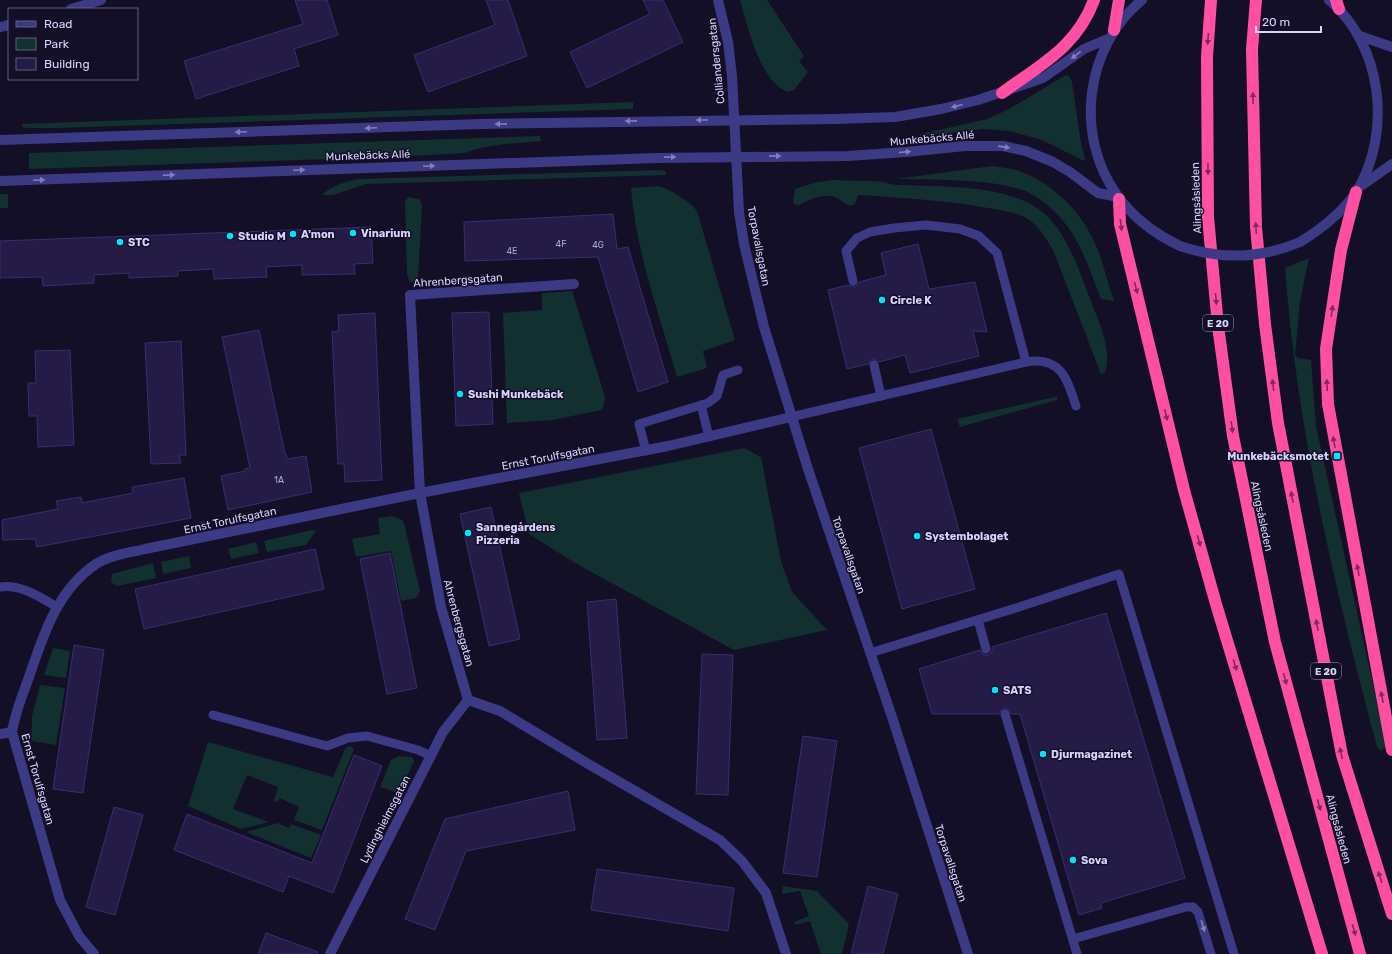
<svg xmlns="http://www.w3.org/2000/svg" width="1392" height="954" viewBox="0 0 1392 954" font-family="Rubik,sans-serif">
	<rect width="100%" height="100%" fill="#130f26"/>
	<g fill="#12302f">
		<path d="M740 0H767L804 56 799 61 808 72 795 89 789 92C761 85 747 25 740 0Z"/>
		<polygon points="1066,75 1070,77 1072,82 1081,143 1085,159 1084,161 1042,140 1010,131 984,129 920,136 921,134 987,119 1007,110"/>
		<polygon points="633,102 633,109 57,128 26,128 22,127 22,124"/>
		<path d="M540 136 541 141C516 144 488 143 465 153L394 157 29 169V153Z"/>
		<path d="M992 166C1000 167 1009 168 1016 170 1053 182 1083 213 1097 248 1104 265 1108 284 1114 301L1101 299C1092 277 1084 250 1070 230 1060 216 1048 203 1033 195 1005 178 930 180 896 179Z"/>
		<path d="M661 170 665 171 666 175 366 184 333 195H323C329 186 350 180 361 179Z"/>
		<path d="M834 180C850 181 867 180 883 182 888 183 893 185 898 185 943 187 1015 183 1049 218 1069 239 1079 270 1089 296 1097 319 1113 347 1105 372L1101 374 1053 250C1046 239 1039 225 1026 218 1015 212 1000 210 988 208 945 200 902 198 858 195L855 204 851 206C845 204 842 201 837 198 825 192 809 200 799 205L794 204 793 200 795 189 817 182Z"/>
		<path d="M658 186C670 189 689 201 697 211L735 340 703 351 707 368 677 377C660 316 636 253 631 188Z"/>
		<rect x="0" y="194" width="8" height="14"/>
		<polygon points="408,197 419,199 422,205 418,279 410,283 407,274 405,202"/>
		<path d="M1309 258 1300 301 1295 355 1298 358 1311 360 1316 426 1386 744 1385 748 1380 751 1377 747C1335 589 1297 431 1285 268Z"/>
		<polygon points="572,291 605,397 603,408 601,410 553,420 507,423 503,313 542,310 542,293"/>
		<polygon points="1055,397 1058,397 1057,400 960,427 957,419"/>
		<polygon points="744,448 761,457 781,561 792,592 827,630 734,650 575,563 529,534 519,493"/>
		<polygon points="392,516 402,520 404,523 420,591 416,598 401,601 391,551 356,557 352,539 380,534 378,518"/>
		<polygon points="312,530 316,531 315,532 306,545 267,552 264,541"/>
		<polygon points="256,542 259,553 231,559 228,549"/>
		<polygon points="189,556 191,568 163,574 161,562"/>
		<polygon points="153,563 156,578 117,586 111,582 112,574"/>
		<polygon points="53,648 70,651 66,678 44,675"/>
		<polygon points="40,685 65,688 56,745 32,741 32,716"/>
		<polygon points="208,742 333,777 346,747 351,746 354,749 322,830 294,820 299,807 280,798 277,802 274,801 278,787 247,775 233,809 269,822 241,829 188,806"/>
		<polygon points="399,756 412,757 414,761 399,793 381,787 381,785 391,760"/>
		<polygon points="278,823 289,828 291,824 321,835 311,858 246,832"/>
		<polygon points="783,886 817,891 849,924 842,954 821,954 810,921 795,925 794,922 809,916 800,891 782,894"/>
	</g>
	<g fill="#241b47" stroke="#3b2d73">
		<polygon points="295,0 327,0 338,35 294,49 299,66 196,99 184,61 303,24"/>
		<polygon points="486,0 508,0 527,56 428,92 414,55 495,25"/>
		<polygon points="643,0 663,0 683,42 587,88 570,52 650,14"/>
		<polygon points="613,214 617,249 628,247 668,382 638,392 598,257 465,261 464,222"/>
		<polygon points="371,227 373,263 354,264 355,274 302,275 302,265 266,267 267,277 214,279 213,269 178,271 178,276 129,278 129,273 94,275 94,283 43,286 42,277 0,278 0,241"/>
		<polygon points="918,244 929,289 975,282 987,332 973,331 979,356 910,373 905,355 879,362 872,359 868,364 847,369 828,290 848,285 855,287 859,282 886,275 881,253"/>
		<polygon points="489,312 493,424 456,426 452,313"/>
		<polygon points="375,313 382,480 345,482 344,464 338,464 332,332 339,331 338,315"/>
		<polygon points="259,330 285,454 286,454 287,459 306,456 312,492 228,510 221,476 245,471 245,469 250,468 222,337"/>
		<polygon points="181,341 186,455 179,455 181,463 151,464 145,343"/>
		<polygon points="70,350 74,445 38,447 37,416 29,416 28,383 36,383 35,351"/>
		<polygon points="931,429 975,589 902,609 859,448"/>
		<polygon points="184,478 191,518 37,547 35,539 3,540 2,520 58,509 56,501 81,497 82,503 133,493 132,487"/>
		<polygon points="491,507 520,639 489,646 460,514"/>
		<polygon points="315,549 324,589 144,629 135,589"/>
		<polygon points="390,553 417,688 387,694 360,559"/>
		<polygon points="616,599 627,738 597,740 587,602"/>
		<polygon points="1106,613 1185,878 1101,903 1102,908 1079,915 1020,714 1011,714 1006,708 1001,710 999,714 932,714 919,669 980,650 984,655 988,655 992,651 992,647"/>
		<polygon points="74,645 104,650 83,793 53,789"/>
		<polygon points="702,654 733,655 728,795 696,794"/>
		<polygon points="803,736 837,741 817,877 783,873"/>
		<polygon points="354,755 382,766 333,893 289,876 283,892 174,850 187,814 312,863"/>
		<polygon points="568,791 575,830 466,851 435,930 405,919 445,819"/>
		<polygon points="114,807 143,815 115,915 86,907"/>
		<polygon points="597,869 734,888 728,931 591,910"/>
		<polygon points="868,886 898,894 883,954 851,954"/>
		<polygon points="266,933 318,952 318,954 258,954"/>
	</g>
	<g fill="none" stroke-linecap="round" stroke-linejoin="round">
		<g stroke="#3d3a85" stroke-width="9">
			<path d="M1026 362C1061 356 1067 379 1076 406"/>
			<polyline points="874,365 881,396"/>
			<polyline points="701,405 709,437"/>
			<polyline points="791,417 1026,362 997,253 979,236 960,229 926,225 894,228 870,232 857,238 846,251 853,281"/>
			<polyline points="646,451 639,424 708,403 717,396 723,375 738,370"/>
			<path d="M0 587C21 584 40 597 57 607"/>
			<polyline points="978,620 986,649"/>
			<polyline points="870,653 1019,607 1119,574 1234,954"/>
			<polyline points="1005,714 1077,954"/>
			<polyline points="213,715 327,746 348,738 367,736 418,750 431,756"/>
			<polyline points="1073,939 1186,907 1193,907 1198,912 1211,954"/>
		</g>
		<g stroke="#3d3a85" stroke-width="10">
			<polyline points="718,0 728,42 732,76 739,212 744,244 764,327 808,469 892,717 968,954"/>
			<polyline points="71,9 101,0"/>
			<polyline points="0,27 9,25"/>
			<polyline points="574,284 410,295 420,493 441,607 468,700 500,711 590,765 720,840 742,861 766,893 786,954"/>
			<polyline points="0,734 12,732"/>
			<path d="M94 954 79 936 60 900 12 732C15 713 22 696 29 677 43 636 57 590 96 564 110 555 129 553 145 549L420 493 668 446 791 417"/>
			<polyline points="330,954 443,732 468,700"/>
		</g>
		<g stroke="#3d3a85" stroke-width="10">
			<path d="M1142 0C1085 47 1074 135 1117 195 1133 218 1155 234 1180 246"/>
			<polyline points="1360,36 1392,47"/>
			<polyline points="0,140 480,124 836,119 895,117 941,109 978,100 1043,78 1084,49 1110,38"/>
			<polyline points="0,181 656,158 848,156 906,152 965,146 1003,146 1026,151 1053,162 1070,172 1098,193 1118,197"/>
			<polyline points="1361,186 1392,164"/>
			<path d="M1300 242C1323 228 1342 213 1357 191 1392 132 1383 46 1329 0"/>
		</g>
		<g stroke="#ff4fa3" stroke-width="12">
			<polyline points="1211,0 1207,57 1208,217 1218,326 1233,436 1275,642 1360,954"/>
			<polyline points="1256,0 1252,49 1256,227 1265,324 1278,423 1342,755 1392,914"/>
			<polyline points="1336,0 1339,9"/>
			<polyline points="1114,30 1119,0"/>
			<path d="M1002 93C1040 65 1077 47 1094 0"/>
			<polyline points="1356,192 1341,250 1326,349 1328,404 1392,750"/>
			<polyline points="1119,199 1120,224 1184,490 1216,604 1322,954"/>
		</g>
		<path stroke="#3d3a85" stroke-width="10" d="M1180 246C1221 260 1260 259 1300 242"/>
	</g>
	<defs><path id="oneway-solid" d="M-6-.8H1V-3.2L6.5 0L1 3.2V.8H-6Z"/></defs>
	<g fill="#7d2c5e">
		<use href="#oneway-solid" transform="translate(1208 39) rotate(94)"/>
		<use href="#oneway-solid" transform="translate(1253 98) rotate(-91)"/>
		<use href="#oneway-solid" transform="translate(1208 169) rotate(90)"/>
		<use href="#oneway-solid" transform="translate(1121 225) rotate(82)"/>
		<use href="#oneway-solid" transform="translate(1256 228) rotate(-93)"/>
		<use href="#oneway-solid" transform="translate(1136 288) rotate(76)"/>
		<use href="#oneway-solid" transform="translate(1216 299) rotate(85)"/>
		<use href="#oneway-solid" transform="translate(1332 311) rotate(-81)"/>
		<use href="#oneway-solid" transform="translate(1273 385) rotate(-97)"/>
		<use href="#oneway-solid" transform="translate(1327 385) rotate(-93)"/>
		<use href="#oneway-solid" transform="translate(1166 415) rotate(77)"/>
		<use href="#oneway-solid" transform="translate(1232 427) rotate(82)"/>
		<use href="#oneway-solid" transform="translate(1334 442) rotate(-100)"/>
		<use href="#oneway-solid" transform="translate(1292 497) rotate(-101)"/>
		<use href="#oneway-solid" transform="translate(1199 541) rotate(74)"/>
		<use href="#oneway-solid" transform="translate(1358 570) rotate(-101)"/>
		<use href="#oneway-solid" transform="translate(1317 625) rotate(-101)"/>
		<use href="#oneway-solid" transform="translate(1235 665) rotate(73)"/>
		<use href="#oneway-solid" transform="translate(1285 679) rotate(75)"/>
		<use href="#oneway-solid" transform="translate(1382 697) rotate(-101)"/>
		<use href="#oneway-solid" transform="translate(1341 753) rotate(-103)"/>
		<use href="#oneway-solid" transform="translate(1319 805) rotate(75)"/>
		<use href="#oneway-solid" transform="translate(1380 877) rotate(-108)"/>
		<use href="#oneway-solid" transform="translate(1354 930) rotate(74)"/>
	</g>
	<g fill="#837fbc">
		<use href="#oneway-solid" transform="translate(1076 55) rotate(143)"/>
		<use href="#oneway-solid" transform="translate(957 106) rotate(166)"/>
		<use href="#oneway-solid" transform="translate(702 120) rotate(180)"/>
		<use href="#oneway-solid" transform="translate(631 121) rotate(179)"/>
		<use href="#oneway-solid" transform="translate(501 124) rotate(179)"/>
		<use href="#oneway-solid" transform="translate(371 128) rotate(178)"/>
		<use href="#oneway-solid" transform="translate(241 132) rotate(178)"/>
		<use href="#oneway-solid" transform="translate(1004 147) rotate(8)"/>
		<use href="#oneway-solid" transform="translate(905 152) rotate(-5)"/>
		<use href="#oneway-solid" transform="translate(775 156) rotate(-1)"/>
		<use href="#oneway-solid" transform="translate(670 157) rotate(-1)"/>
		<use href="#oneway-solid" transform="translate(429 166) rotate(-2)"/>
		<use href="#oneway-solid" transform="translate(299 170) rotate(-2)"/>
		<use href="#oneway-solid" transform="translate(169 175) rotate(-2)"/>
		<use href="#oneway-solid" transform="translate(39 180) rotate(-2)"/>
		<use href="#oneway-solid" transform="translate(1203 926) rotate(73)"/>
	</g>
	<g fill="#00e5ff" stroke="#130f26" stroke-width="1.5">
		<circle cx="353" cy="233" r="4"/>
		<circle cx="293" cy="234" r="4"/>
		<circle cx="230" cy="236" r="4"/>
		<circle cx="120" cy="242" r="4"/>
		<circle cx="882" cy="300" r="4"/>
		<circle cx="460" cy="394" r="4"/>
		<rect x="1333" y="452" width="8" height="8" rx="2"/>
		<circle cx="468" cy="533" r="4"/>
		<circle cx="917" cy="536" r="4"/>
		<circle cx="995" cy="690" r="4"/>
		<circle cx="1043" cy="754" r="4"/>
		<circle cx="1073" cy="860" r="4"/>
	</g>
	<g text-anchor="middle" stroke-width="3" stroke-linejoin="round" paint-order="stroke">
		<g font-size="9" fill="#aca6d1">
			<text x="561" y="247">4F</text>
			<text x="598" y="248">4G</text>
			<text x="512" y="254">4E</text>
			<text x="279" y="483">1A</text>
		</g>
		<g fill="#130f26" stroke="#9e99be" stroke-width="1">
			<rect x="1203" y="315" width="30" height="16" rx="3"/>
			<rect x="1311" y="663" width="30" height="16" rx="3"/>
		</g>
		<g font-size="10" font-weight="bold" fill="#d9d4ff">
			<text x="1218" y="327">E 20</text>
			<text x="1326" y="675">E 20</text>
		</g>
		<g font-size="11" fill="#d9d4ff" stroke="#130f26">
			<text transform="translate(716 61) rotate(-96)" y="4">Colliandersgatan</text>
			<text transform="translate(932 138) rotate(-5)" y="4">Munkebäcks Allé</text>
			<text transform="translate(368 155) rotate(-2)" y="4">Munkebäcks Allé</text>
			<text transform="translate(1196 198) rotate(-92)" y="4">Alingsåsleden</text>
			<text transform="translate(759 246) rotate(79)" y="4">Torpavallsgatan</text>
			<text transform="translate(458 280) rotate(-4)" y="4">Ahrenbergsgatan</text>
			<text transform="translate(548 457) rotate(-11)" y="4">Ernst Torulfsgatan</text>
			<text transform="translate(1262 516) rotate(78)" y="4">Alingsåsleden</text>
			<text transform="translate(230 520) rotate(-12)" y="4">Ernst Torulfsgatan</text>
			<text transform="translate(849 555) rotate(71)" y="4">Torpavallsgatan</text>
			<text transform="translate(459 623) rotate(75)" y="4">Ahrenbergsgatan</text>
			<text transform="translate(38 779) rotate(74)" y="4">Ernst Torulfsgatan</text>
			<text transform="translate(385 819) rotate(-63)" y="4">Lydinghielmsgatan</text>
			<text transform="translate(1339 829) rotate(75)" y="4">Alingsåsleden</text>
			<text transform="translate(951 863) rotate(72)" y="4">Torpavallsgatan</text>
		</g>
		<g font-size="11" font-weight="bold" fill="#d9d4ff" stroke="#130f26" text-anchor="start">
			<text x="361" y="237">Vinarium</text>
			<text x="301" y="238">A'mon</text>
			<text x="238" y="240">Studio M</text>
			<text x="128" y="246">STC</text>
			<text x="890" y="304">Circle K</text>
			<text x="468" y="398">Sushi Munkebäck</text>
			<text x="1329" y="460" text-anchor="end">Munkebäcksmotet</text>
			<text x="476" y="531">Sannegårdens<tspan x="476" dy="13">Pizzeria</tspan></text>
			<text x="925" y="540">Systembolaget</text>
			<text x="1003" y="694">SATS</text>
			<text x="1051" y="758">Djurmagazinet</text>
			<text x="1081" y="864">Sova</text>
		</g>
	</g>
	<rect x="8" y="8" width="130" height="72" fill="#130f26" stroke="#625e7d"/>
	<rect x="16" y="21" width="20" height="6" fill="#3d3a85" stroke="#625e7d"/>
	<text x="44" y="28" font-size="12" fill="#d9d4ff">Road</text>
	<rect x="16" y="38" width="20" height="12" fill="#12302f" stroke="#625e7d"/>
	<text x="44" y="48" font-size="12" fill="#d9d4ff">Park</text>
	<rect x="16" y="58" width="20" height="12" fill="#241b47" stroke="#625e7d"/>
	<text x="44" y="68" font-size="12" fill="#d9d4ff">Building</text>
	<path d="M1256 26v6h65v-6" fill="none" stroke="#d9d4ff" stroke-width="2"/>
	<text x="1262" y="26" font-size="12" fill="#d9d4ff" stroke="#130f26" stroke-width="3" paint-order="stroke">20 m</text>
</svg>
